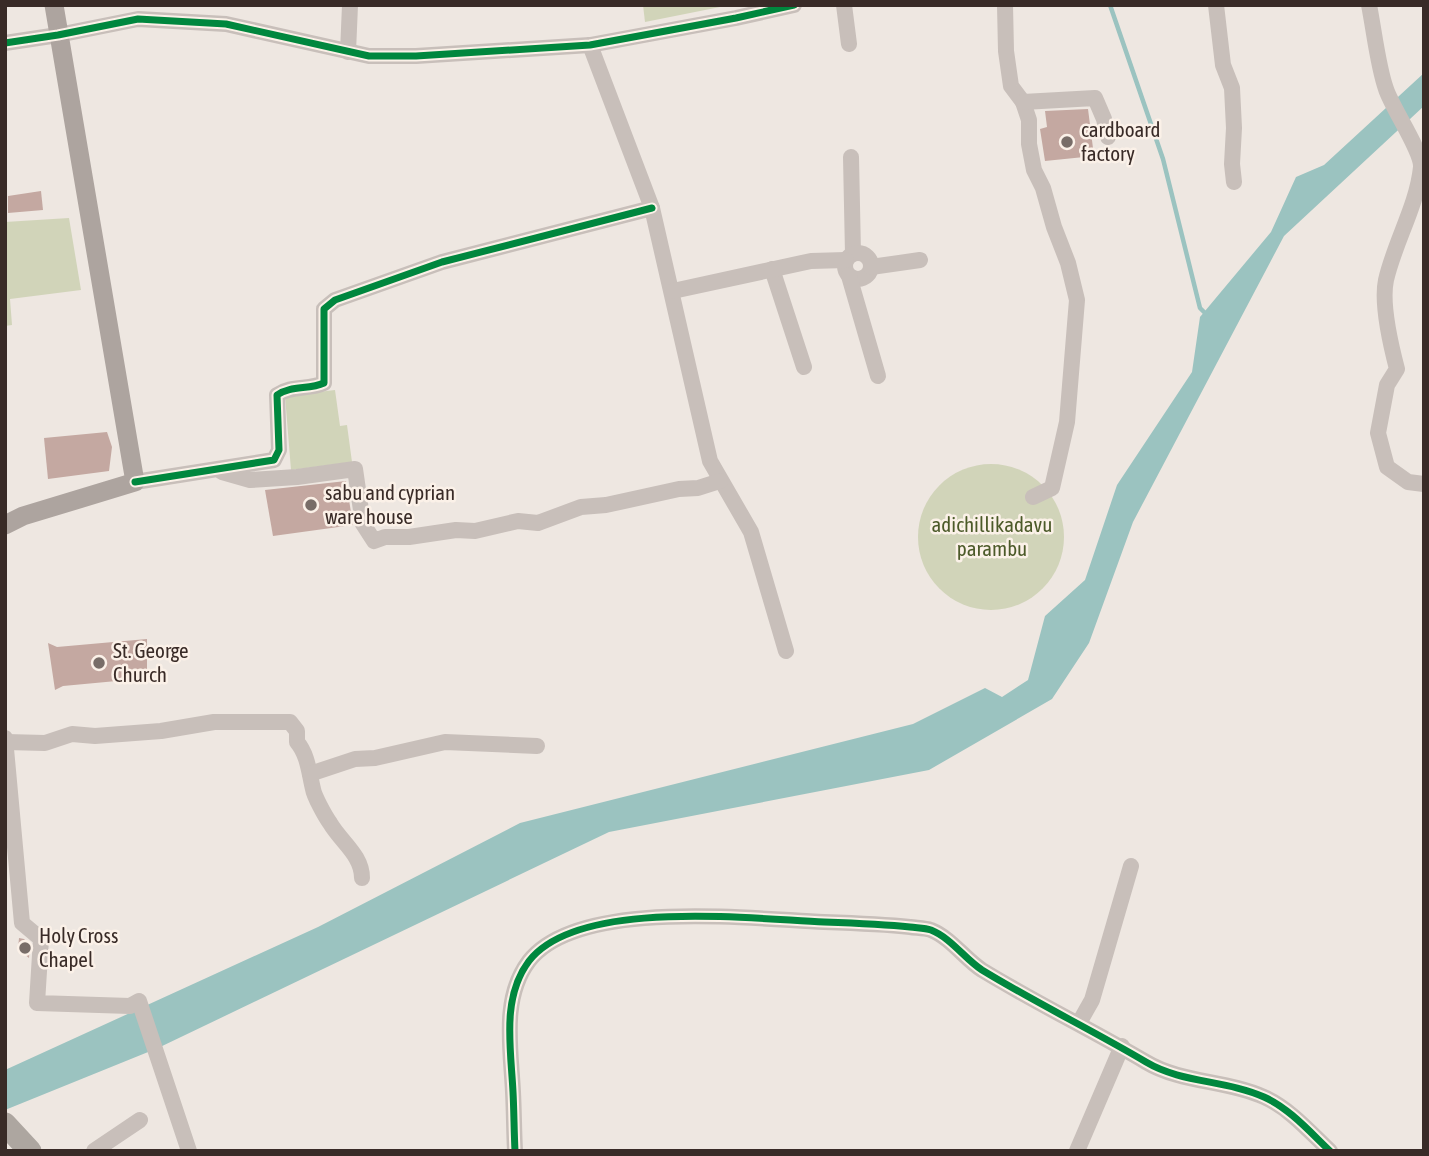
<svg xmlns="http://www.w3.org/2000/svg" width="1429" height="1156" viewBox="0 0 1429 1156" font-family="'Asap Condensed',sans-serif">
	<rect width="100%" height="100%" fill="#eee7e1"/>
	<g fill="#d1d4b9">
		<polygon points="643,5 730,5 645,22"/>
		<polygon points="69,218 81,290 10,299 12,325 5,326 5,222"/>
		<polygon points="335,390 340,426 347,425 352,462 291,470 285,396"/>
		<circle cx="991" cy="537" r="73"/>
	</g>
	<polygon fill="#9bc3c0" points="1424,73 1424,106 1284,236 1133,522 1089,643 1052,699 929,770 609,832 158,1048 5,1110 5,1070 318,927 520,823 913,724 985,688 1002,697 1028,680 1045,616 1085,580 1117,485 1192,372 1200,317 1271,232 1296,177 1324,165"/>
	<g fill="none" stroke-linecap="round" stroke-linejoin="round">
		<polyline stroke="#9bc3c0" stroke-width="4.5" points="1110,5 1163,159 1200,308 1206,314"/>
	</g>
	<g fill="#c4a8a1">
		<polygon points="1088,109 1094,156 1045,161 1040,129 1047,127 1045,111"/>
		<polygon points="41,191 43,210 8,213 8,196"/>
		<polygon points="107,432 112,447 109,471 48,479 44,438"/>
		<polygon points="346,481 353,525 273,536 265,490"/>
		<polygon points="147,639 147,672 136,673 138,679 63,686 55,690 48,643 57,647"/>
		<polygon points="19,938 24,939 30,944 29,958 18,949"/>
	</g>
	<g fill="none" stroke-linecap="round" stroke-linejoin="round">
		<g stroke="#c8bfba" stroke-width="16">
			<polyline points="844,5 849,44"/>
			<polyline points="1005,5 1006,51 1011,86 1023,102 1029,120 1029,144 1034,170 1043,188 1054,227 1068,263 1077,300 1067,422 1052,488 1033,497"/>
			<polyline points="1216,5 1223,65 1232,88 1234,128 1232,164 1234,182"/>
			<path d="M1369 5C1374 30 1378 67 1386 89 1392 108 1422 151 1421 167 1417 206 1395 241 1386 280 1381 303 1391 346 1397 369L1387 385 1378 433 1387 467 1408 482 1424 484"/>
			<polyline points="5,43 58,35 138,19 226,24 369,56 416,56 590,45 736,18 794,5"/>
			<polyline points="590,45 652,208 710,461 751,532 786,651"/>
			<polyline points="348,52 350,5"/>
			<polyline points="1023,102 1095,98 1104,119 1108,137"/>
			<polyline points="851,157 853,254"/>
			<circle cx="858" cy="266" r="13"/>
			<polyline points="871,267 920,260"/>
			<polyline points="772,269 804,367"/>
			<polyline points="849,276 878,376"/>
			<polyline points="673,291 811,261 846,260"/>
			<polyline points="222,472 250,480 297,477 355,469 363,524 374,541 385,537 409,537 456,530 475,531 518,521 538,523 581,507 606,505 679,489 698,488 720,481"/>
			<path d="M135 482 274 460 279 450 277 395C291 385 309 390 324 383V309L335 300 442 262 652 208"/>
			<polyline points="5,738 22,923 41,939 37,1003 130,1006 139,1001 189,1151"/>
			<path d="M6 742 45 743 72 734 95 736 161 731 214 722H290L297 731V742C308 755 309 773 313 789 314 796 325 816 330 823 341 842 362 855 362 878"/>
			<polyline points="310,774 355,759 375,758 445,742 537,746"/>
			<polyline points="1079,1023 1092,1000 1131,866"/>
			<polyline points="94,1151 140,1120"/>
			<path d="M515 1151C514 1131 514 1111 513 1092 511 1049 501 998 529 961 578 898 751 919 824 922 853 923 882 924 910 927 917 928 925 928 931 930 951 938 965 959 982 970 1036 1003 1092 1030 1146 1062 1181 1083 1226 1080 1264 1097 1289 1108 1310 1132 1330 1151"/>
			<polyline points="1077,1151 1122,1046"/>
		</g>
		<polyline stroke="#ada49f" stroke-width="19" points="5,525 23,516 135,482 54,5"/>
		<polyline stroke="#ada6a0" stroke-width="23" points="5,1124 30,1151"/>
		<g stroke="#fbf1e8" stroke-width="11">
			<g id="cycleway">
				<polyline points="5,43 58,35 138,19 226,24 369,56 416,56 590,45 736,18 794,5"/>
				<path d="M135 482 274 460 279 450 277 395C291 385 309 390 324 383V309L335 300 442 262 652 208"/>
				<path d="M515 1151C514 1131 514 1111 513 1092 511 1049 501 998 529 961 578 898 751 919 824 922 853 923 882 924 910 927 917 928 925 928 931 930 951 938 965 959 982 970 1036 1003 1092 1030 1146 1062 1181 1083 1226 1080 1264 1097 1289 1108 1310 1132 1330 1151"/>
			</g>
		</g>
		<use href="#cycleway" stroke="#00873e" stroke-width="7"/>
	</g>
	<g fill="#786d68" stroke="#fbf1e8" stroke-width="2.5">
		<circle cx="1067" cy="142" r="7"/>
		<circle cx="311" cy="505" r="7"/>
		<circle cx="99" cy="663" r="7"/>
		<circle cx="25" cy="948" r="7"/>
	</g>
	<g text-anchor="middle" stroke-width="5" stroke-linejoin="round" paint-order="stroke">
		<g font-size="21" fill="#392b27" stroke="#fbf1e8" text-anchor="start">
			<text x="1081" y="137">cardboard<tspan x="1081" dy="24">factory</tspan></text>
			<text x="325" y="500">sabu and cyprian<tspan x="325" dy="24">ware house</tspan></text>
			<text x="113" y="658">St. George<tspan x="113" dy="24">Church</tspan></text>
			<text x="39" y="943">Holy Cross<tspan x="39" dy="24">Chapel</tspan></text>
		</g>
		<g font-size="21" fill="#4c5a29" stroke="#fbf1e8">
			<text x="992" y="532">adichillikadavu<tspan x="992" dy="24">parambu</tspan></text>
		</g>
	</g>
	<rect width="1429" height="1156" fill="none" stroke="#392b27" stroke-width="14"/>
</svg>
